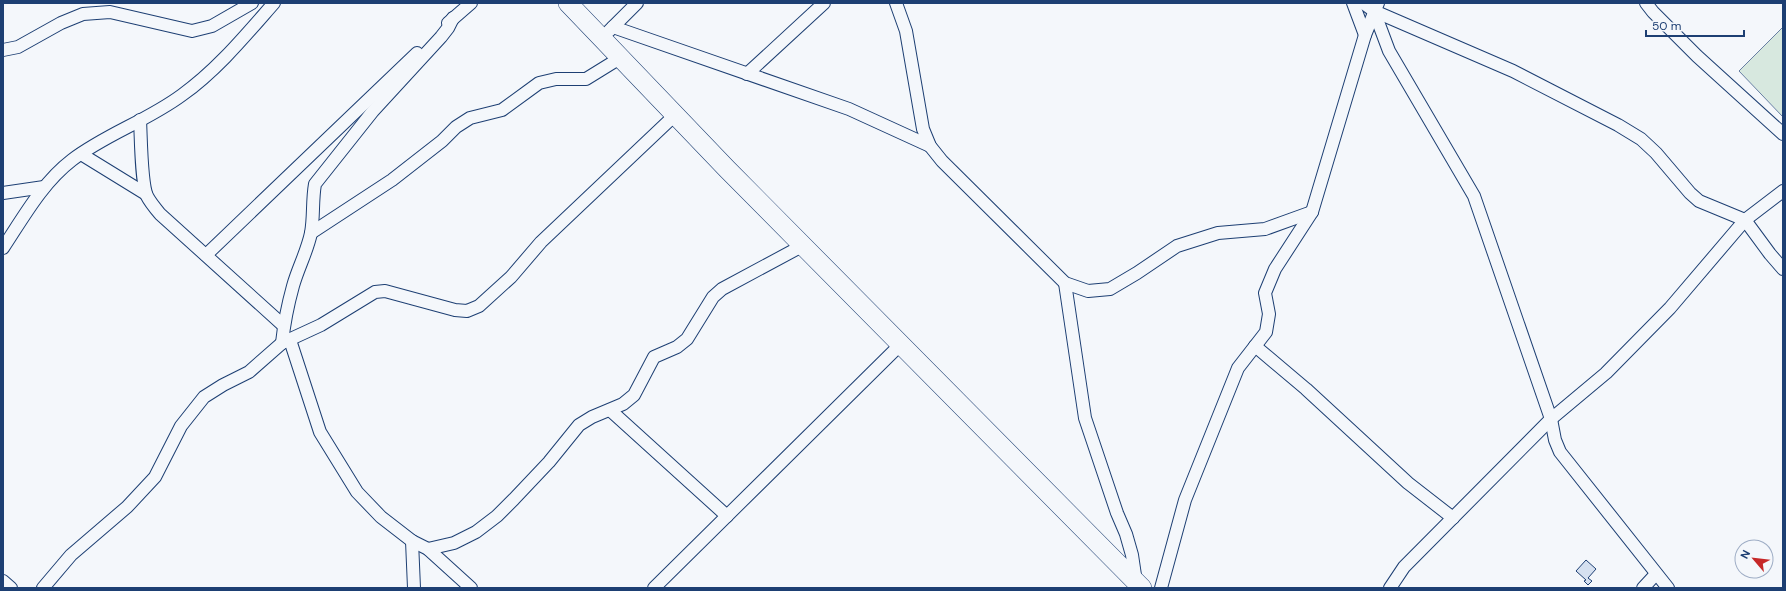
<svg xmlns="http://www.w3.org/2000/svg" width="1786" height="591" viewBox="0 0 1786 591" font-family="'DM Sans',sans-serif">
	<rect width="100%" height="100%" fill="#f4f7fb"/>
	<polygon fill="#d7e8df" stroke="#687fa3" points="1783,27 1783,117 1739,71"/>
	<polygon fill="#d5e0f0" stroke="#1d3f73" points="1586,560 1596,569 1588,578 1592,581 1588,585 1584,581 1586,580 1576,571"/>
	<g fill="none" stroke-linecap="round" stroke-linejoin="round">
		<g stroke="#1d3f73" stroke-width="14">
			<g id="street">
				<polyline points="896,3 906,31 923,129 930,146 942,161 1065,283 1088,291 1110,289 1137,273 1177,246 1218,233 1265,229 1312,212"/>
				<polyline points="1353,3 1365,35"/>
				<polyline points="1363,3 1374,11 1513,71 1618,125 1641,139 1656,153 1690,193 1699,201 1745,220 1770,254 1783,269"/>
				<polyline points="1646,3 1653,12 1697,56 1783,134"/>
				<polyline points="1374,11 1389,51 1474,196 1551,419 1555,440 1560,452 1668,588"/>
				<polyline points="448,23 471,3"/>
				<polyline points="613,27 849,109 930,146"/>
				<polyline points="609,31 637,3"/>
				<polyline points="3,50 18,47 61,23 83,14 110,12 192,31 212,26 252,3"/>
				<polyline points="747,74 824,3"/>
				<path d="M140 120C141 136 141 183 147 196 150 202 155 208 160 214L284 326"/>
				<polyline points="81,154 146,194"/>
				<polyline points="3,193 44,187"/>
				<polyline points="311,233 392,180 442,141 456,127 470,118 502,110 539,83 556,79 586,79 620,58"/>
				<path d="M3 248C23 218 42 183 72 160 106 134 147 121 182 95 217 70 245 36 274 3"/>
				<polyline points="206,255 417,53"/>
				<polyline points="1065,283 1085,418 1117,513 1126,534 1132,555 1136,582"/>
				<polyline points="290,340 320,432 357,492 381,517 412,541 428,549 471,588"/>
				<path d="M282 343C284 324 288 304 293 286 298 268 307 252 311 233 314 217 312 201 315 184L373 111 441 37 448 28 453 18"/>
				<polyline points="1255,346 1306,389 1408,483 1453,518"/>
				<polyline points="610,410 727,516"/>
				<polyline points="412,541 414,588"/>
				<polyline points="428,549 454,543 476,532 497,516 514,499 549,462 579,425 592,417 623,404 634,395 654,357 677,347 687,339 713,297 722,289 802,246"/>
				<polyline points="3,581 11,588"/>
				<polyline points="43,588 71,555 127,507 155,477 181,426 204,397 223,385 249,372 282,343 321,325 375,292 385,291 455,310 467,311 479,306 511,277 541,242 674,116"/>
				<polyline points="654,588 901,344"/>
				<polyline points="1161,588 1185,500 1238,368 1266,332 1269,314 1265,293 1275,269 1312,212 1365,35 1378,3"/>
				<polyline points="1390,588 1404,567 1551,419 1606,373 1670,308 1745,220 1783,191"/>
				<polyline points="1643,588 1656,574"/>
			</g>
		</g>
		<g stroke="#1d3f73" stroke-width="20">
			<polyline id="primary" points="568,3 727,169 1142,588"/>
		</g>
		<use href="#street" stroke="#f4f7fb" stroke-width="12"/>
		<use href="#primary" stroke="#f4f7fb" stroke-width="19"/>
	</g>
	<rect width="1786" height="591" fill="none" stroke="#1d3f73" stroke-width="8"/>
	<g transform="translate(1754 559) rotate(298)"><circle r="19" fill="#f4f7fb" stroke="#9eadc5"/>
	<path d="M0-3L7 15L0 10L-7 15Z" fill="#c62828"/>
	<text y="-6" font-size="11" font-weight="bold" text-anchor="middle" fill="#1d3f73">N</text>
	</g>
	<path d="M1646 30v6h98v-6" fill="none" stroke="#1d3f73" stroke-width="2"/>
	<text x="1652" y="30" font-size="12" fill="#1d3f73" stroke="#f4f7fb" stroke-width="3" paint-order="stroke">50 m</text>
</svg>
